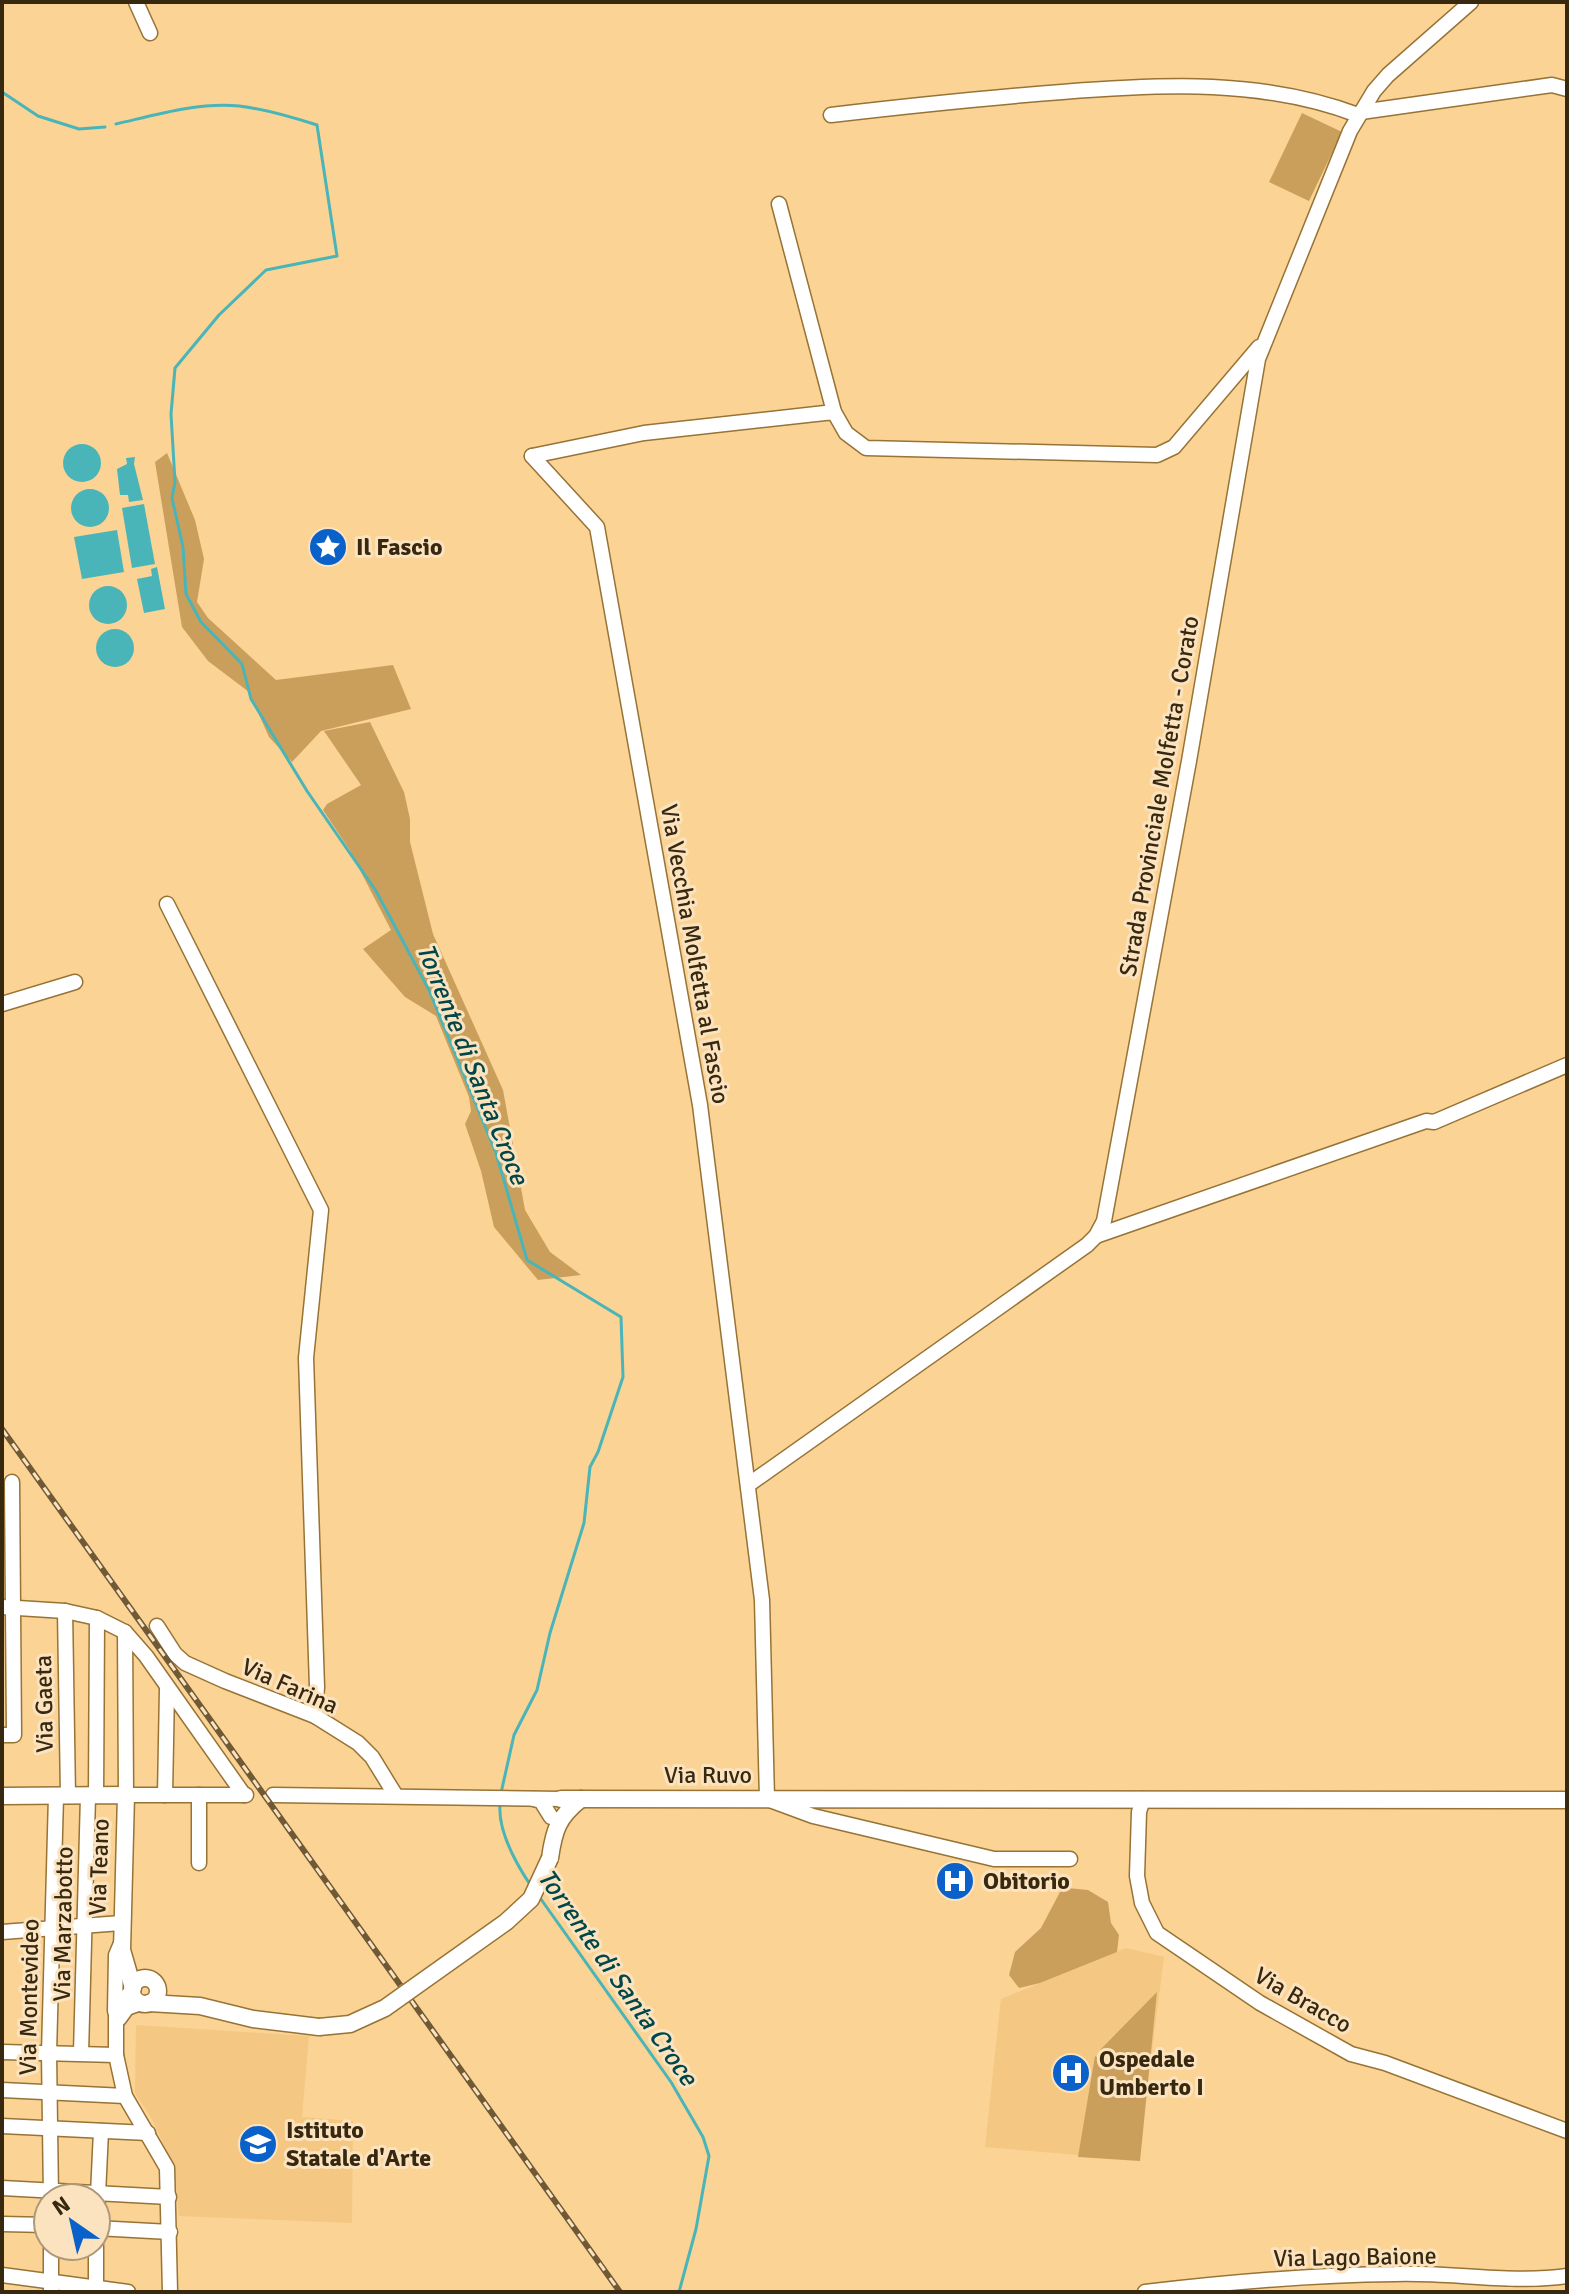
<svg xmlns="http://www.w3.org/2000/svg" width="1569" height="2294" viewBox="0 0 1569 2294" font-family="Signika,sans-serif">
	<rect width="100%" height="100%" fill="#fbd395"/>
	<g fill="#f4c782">
		<polygon points="1126,1948 1164,1957 1138,2160 985,2147 1001,1999"/>
		<polygon points="136,2025 309,2036 302,2117 353,2121 352,2223 179,2216 174,2168 152,2119 135,2093"/>
	</g>
	<g fill="#ca9f5c">
		<polygon points="1302,113 1342,132 1309,201 1269,182"/>
		<polygon points="167,453 195,520 204,559 197,602 208,618 276,680 393,665 411,709 321,731 292,762 269,737 249,692 208,661 182,627 155,462"/>
		<polygon points="370,722 404,792 410,819 410,842 433,934 503,1090 525,1210 550,1252 581,1275 538,1280 494,1227 481,1171 465,1124 471,1111 469,1097 436,1016 405,997 363,949 391,930 349,849 323,810 327,804 361,785 324,731"/>
		<polygon points="1067,1888 1088,1890 1108,1902 1111,1923 1119,1935 1117,1952 1040,1983 1019,1988 1009,1975 1015,1952 1041,1928 1060,1892"/>
		<polygon points="1157,1992 1140,2161 1078,2157 1095,2056 1100,2059 1104,2055 1100,2050"/>
	</g>
	<g fill="#49b5b8">
		<circle cx="82" cy="463" r="19"/>
		<polygon points="135,457 134,464 143,500 129,502 128,495 120,495 117,469 127,464 126,458"/>
		<circle cx="90" cy="508" r="19"/>
		<polygon points="144,504 155,564 132,568 122,508"/>
		<polygon points="117,530 124,572 82,579 74,537"/>
		<polygon points="157,567 165,609 144,613 137,579 152,576 151,569"/>
		<circle cx="108" cy="605" r="19"/>
		<circle cx="115" cy="648" r="19"/>
	</g>
	<g fill="none" stroke-linecap="round" stroke-linejoin="round">
		<g stroke="#49b5b8" stroke-width="3">
			<polyline points="2,92 38,116 79,129 105,127"/>
			<path d="M116 124C155 115 198 102 239 106 265 109 292 117 317 125L337 256 266 270 219 315 175 368 171 414 175 482 172 498 183 547 186 594 201 622 242 664 251 699 307 791 376 891 429 990 496 1153 527 1260 621 1317 623 1377 598 1452 590 1467 584 1523 550 1633 537 1690 514 1735 501 1793"/>
			<path d="M500 1805C498 1831 517 1865 531 1886"/>
			<polyline points="538,1895 671,2082 703,2137 709,2156 696,2229 679,2292"/>
		</g>
		<g stroke="#977336" stroke-width="17">
			<g id="minor">
				<polyline points="136,2 150,33"/>
				<polyline points="1361,112 1552,85 1567,89"/>
				<path d="M831 115C908 106 985 98 1062 92 1163 84 1263 79 1358 115"/>
				<polyline points="779,204 834,412"/>
				<polyline points="532,456 597,527 700,1105 762,1600 767,1799 813,1816 994,1859 1070,1859"/>
				<polyline points="532,456 644,433 834,412 846,433 866,448 1157,455 1174,447 1259,347"/>
				<polyline points="167,904 321,1210 306,1358 317,1687 315,1716"/>
				<polyline points="2,1004 75,982"/>
				<polyline points="1096,1236 1426,1121 1434,1122 1567,1065"/>
				<polyline points="748,1485 1087,1245 1096,1236 1104,1221 1189,761 1258,359 1350,131 1374,91 1388,75 1471,2"/>
				<polyline points="2,1607 65,1611 97,1618 125,1632 146,1656 244,1795"/>
				<polyline points="65,1611 68,1796"/>
				<polyline points="157,1626 175,1654 185,1663 225,1681 315,1716 358,1743 372,1757 396,1796"/>
				<polyline points="125,1632 126,1795 246,1795"/>
				<polyline points="2,1735 14,1735 12,1482"/>
				<polyline points="165,1795 167,1689"/>
				<polyline points="199,1795 199,1863"/>
				<polyline points="273,1795 561,1799"/>
				<polyline points="96,1796 97,1618"/>
				<polyline points="534,1799 541,1801 551,1817"/>
				<polyline points="1143,1799 1139,1812 1137,1876 1142,1903 1157,1933 1260,2003 1351,2054 1385,2063 1567,2131"/>
				<polyline points="2,1932 121,1923"/>
				<polyline points="133,1990 122,2001 116,2012 116,2055 125,2096 167,2168 170,2292"/>
				<polyline points="115,2011 116,1955 122,1941"/>
				<polyline points="119,2019 127,2008 141,2003"/>
				<polyline points="2,2052 116,2055"/>
				<polyline points="81,2053 88,1796"/>
				<polyline points="2,2090 125,2096"/>
				<polyline points="2,2126 148,2133"/>
				<polyline points="2,2188 169,2197"/>
				<polyline points="51,2198 49,2053 56,1796"/>
				<polyline points="2,2224 48,2225"/>
				<polyline points="96,2228 170,2232"/>
				<polyline points="96,2237 101,2131"/>
				<polyline points="51,2246 51,2292"/>
				<polyline points="2,2275 128,2292"/>
				<polyline points="96,2288 96,2246"/>
				<path d="M1145 2292C1228 2282 1312 2275 1395 2274 1452 2272 1510 2284 1567 2276"/>
			</g>
		</g>
		<g stroke="#977336" stroke-width="19">
			<g id="major">
				<polyline points="2,1796 126,1795 122,1950 133,1988"/>
				<polyline points="561,1799 1567,1800"/>
				<path d="M550 1858C554 1830 558 1817 581 1799"/>
				<circle cx="145" cy="1991" r="13"/>
				<polyline points="149,2003 200,2006 253,2019 319,2027"/>
			</g>
		</g>
		<use href="#minor" stroke="#fff" stroke-width="14"/>
		<use href="#major" stroke="#fff" stroke-width="16"/>
		<g stroke="#705a36" stroke-width="6">
			<polyline id="rail" points="2,1429 620,2292"/>
		</g>
		<use href="#rail" stroke="#fbe3bf" stroke-width="3" stroke-dasharray="9" stroke-linecap="butt"/>
		<g stroke="#977336" stroke-width="19" stroke-linecap="butt">
			<polyline id="major-bridge" points="319,2027 350,2024 385,2008 506,1922 531,1899 550,1858"/>
		</g>
		<use href="#major-bridge" stroke="#fff" stroke-width="16"/>
	</g>
	<defs>
		<g id="sight-disc" transform="scale(2)"><circle r="9.5" fill="#0a61ca" stroke="#fbe3bf"/><path d="M0-6L1.8-2.2L6-1.7L2.9 1.2L3.7 5.4L0 3.3L-3.7 5.4L-2.9 1.2L-6-1.7L-1.8-2.2Z" fill="#fff"/></g>
		<g id="hospital-disc" transform="scale(2)"><circle r="9.5" fill="#0a61ca" stroke="#fbe3bf"/><path d="M-5-5h3v3.5h4V-5h3V5h-3V1.5h-4V5h-3Z" fill="#fff"/></g>
		<g id="school-disc" transform="scale(2)"><circle r="9.5" fill="#0a61ca" stroke="#fbe3bf"/><path d="M0-5L7-2L0 1L-7-2ZM-4 1L0 2.5L4 1V4Q0 6-4 4Z" fill="#fff"/></g>
	</defs>
	<g fill-rule="evenodd">
		<use href="#sight-disc" x="328" y="547"/>
		<use href="#hospital-disc" x="955" y="1881"/>
		<use href="#hospital-disc" x="1071" y="2073"/>
		<use href="#school-disc" x="258" y="2144"/>
	</g>
	<g text-anchor="middle" stroke-width="6" stroke-linejoin="round" paint-order="stroke">
		<g font-size="24" font-weight="bold" fill="#37280f" stroke="#fbe3bf" text-anchor="start">
			<text x="356" y="555">Il Fascio</text>
			<text x="983" y="1889">Obitorio</text>
			<text x="1099" y="2067">Ospedale<tspan x="1099" dy="28">Umberto I</tspan></text>
			<text x="286" y="2138">Istituto<tspan x="286" dy="28">Statale d'Arte</tspan></text>
		</g>
		<g font-size="24" fill="#37280f" stroke="#fbe3bf">
			<text transform="translate(1159 796) rotate(-80)" y="8">Strada Provinciale Molfetta - Corato</text>
			<text transform="translate(695 954) rotate(80)" y="8">Via Vecchia Molfetta al Fascio</text>
			<text transform="translate(290 1686) rotate(24)" y="8">Via Farina</text>
			<text transform="translate(44 1704) rotate(-91)" y="8">Via Gaeta</text>
			<text x="708" y="1783">Via Ruvo</text>
			<text transform="translate(99 1867) rotate(-88)" y="8">Via Teano</text>
			<text transform="translate(63 1924) rotate(-89)" y="8">Via Marzabotto</text>
			<text transform="translate(29 1997) rotate(-89)" y="8">Via Montevideo</text>
			<text transform="translate(1303 2000) rotate(30)" y="8">Via Bracco</text>
			<text transform="translate(1355 2257) rotate(-1)" y="8">Via Lago Baione</text>
		</g>
		<g font-size="26" font-style="italic" fill="#014648" stroke="#fbe3bf">
			<text transform="translate(473 1064) rotate(68)" y="9">Torrente di Santa Croce</text>
			<text transform="translate(618 1977) rotate(55)" y="9">Torrente di Santa Croce</text>
		</g>
	</g>
	<rect width="1569" height="2294" fill="none" stroke="#37280f" stroke-width="8"/>
	<g transform="translate(72 2222) rotate(326)"><circle r="38" fill="#fbe3bf" stroke="#ad9879" stroke-width="2"/>
	<path d="M0-6L14 30L0 20L-14 30Z" fill="#0a61ca"/>
	<text y="-12" font-size="22" font-weight="bold" text-anchor="middle" fill="#37280f">N</text>
	</g>
</svg>
